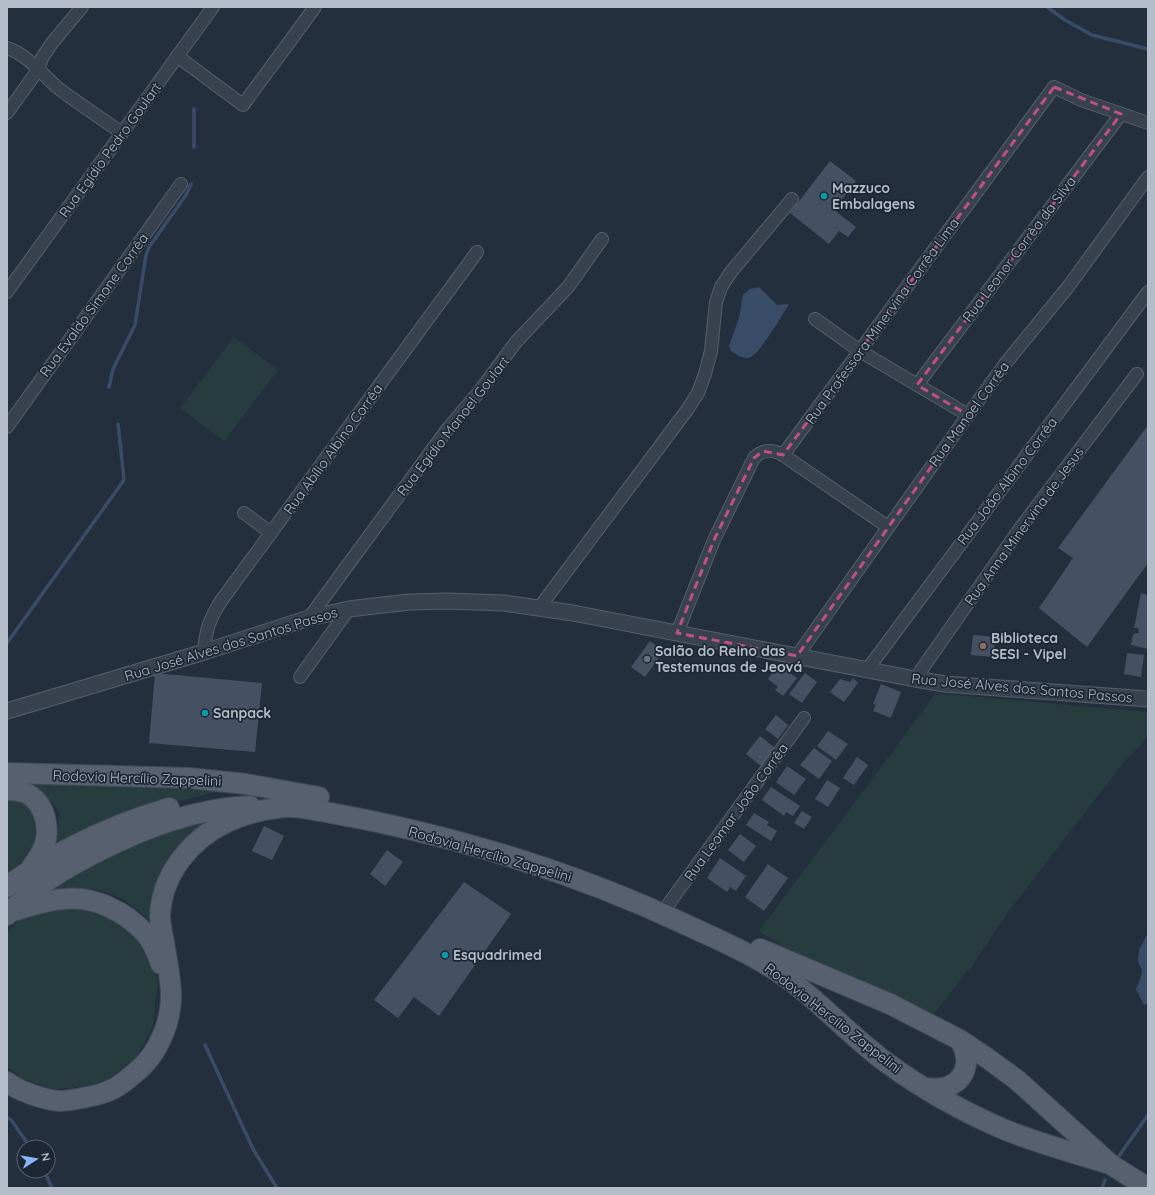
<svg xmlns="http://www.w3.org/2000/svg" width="1155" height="1195" viewBox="0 0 1155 1195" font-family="Quicksand,sans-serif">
	<rect width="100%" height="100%" fill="#242f3e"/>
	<g fill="#263c3f">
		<polygon points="234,337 278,370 224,441 180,408"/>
		<polygon points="936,693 1148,712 1148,735 1140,746 1124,762 1005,916 974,963 932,1016 920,1007 793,953 759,931"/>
		<polygon points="7,781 229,789 153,807 52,852 59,830 59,811 52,802 39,790"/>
		<polygon points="7,801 14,801 31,805 40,820 31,861 7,879"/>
		<polygon points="209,820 172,854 158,886 153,922 123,899 100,890 71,888 37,894 66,875 165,829"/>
		<polygon points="67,905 109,914 147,946 158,981 153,1026 136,1058 103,1083 55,1090 23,1079 7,1066 7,932 27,912"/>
	</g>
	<g fill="#394c67">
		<path d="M759 287 777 305 789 304C783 314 760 353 751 357 744 360 737 355 731 351L729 346 739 318 743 295 750 289Z"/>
		<polygon points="1148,929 1148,1003 1144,1005 1136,989 1141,977 1142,970 1138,962 1139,950 1147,935"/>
	</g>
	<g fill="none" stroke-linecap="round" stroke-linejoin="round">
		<g stroke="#394c67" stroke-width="3.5">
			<polyline points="1047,7 1065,20 1092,35 1148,49"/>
			<polyline points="194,109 194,147"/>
			<polyline points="109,387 113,369 135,325 146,255 149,247 186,195 191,184"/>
			<polyline points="7,643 124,480 118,424"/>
			<polyline points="205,1045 253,1149 277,1188"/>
			<polyline points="7,1117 12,1121 30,1147"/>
			<polyline points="1119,1156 1148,1115"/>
			<polyline points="44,1171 52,1188"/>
			<polyline points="1102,1188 1105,1180"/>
		</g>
	</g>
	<g fill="#455162">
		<polygon points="830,161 856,181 834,210 856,227 848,237 839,231 829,244 790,213"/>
		<polygon points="1148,425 1148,563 1087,647 1039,608 1073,558 1058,548"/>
		<polygon points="1141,593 1148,595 1148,649 1131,645 1133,634 1139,633 1138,628 1134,628"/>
		<polygon points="973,635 995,637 994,657 971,655"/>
		<polygon points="650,641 664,651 645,677 631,667"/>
		<polygon points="1127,653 1144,655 1141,677 1124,674"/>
		<polygon points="778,664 797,678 783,696 775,690 778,687 768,679"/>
		<polygon points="155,673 262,683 255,752 149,743"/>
		<polygon points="805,673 817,682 802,703 789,694"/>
		<polygon points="853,678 858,683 844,702 830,692 840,679 850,682"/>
		<polygon points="881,684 901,692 891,718 873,711 876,705 873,704"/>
		<polygon points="776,715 788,725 778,739 765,729"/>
		<polygon points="828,731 848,744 836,760 817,746"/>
		<polygon points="760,736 775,748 761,766 746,754"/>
		<polygon points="814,748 832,761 819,779 800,765"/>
		<polygon points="857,757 868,765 854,785 843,778"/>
		<polygon points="787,766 806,779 794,795 776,782"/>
		<polygon points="827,780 840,788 828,807 815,799"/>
		<polygon points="771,787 800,806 793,816 786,812 784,816 762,800"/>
		<polygon points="802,811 812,817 804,829 794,823"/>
		<polygon points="754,813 769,822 767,825 777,831 771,841 746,825"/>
		<polygon points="264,826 284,836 272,860 252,851"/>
		<polygon points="740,834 756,846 744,862 728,850"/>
		<polygon points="387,850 403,862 385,886 370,874"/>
		<polygon points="720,858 746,876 736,891 730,887 727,892 707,878"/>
		<polygon points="768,864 788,878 764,911 745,897"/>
		<polygon points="464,882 511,914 439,1016 414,997 398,1018 374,1000"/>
	</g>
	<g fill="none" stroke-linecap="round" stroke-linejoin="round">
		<g stroke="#565f6c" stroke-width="14">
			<g id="minor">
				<path d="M7 48C28 55 42 74 58 88 79 104 101 118 122 133"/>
				<polyline points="177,56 243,105 315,7"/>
				<polyline points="7,113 38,70 42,58 52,43 82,7"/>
				<polyline points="7,292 213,7"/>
				<polyline points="815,319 860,351 968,415"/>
				<polyline points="917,385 1121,114"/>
				<polyline points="7,427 181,184"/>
				<polyline points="783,455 888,527"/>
				<polyline points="244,513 271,533"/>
				<polyline points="539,608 687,410 698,393 705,374 711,351 716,302 721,287 731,272 792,199"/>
				<polyline points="309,618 449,427 479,392 516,342 568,287 602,239"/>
				<path d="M677 633 714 540 754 458C763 449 772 449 783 455L1054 87 1081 100 1148 123"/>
				<path d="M204 652C206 629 209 620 221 601L477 252"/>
				<polyline points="797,656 968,415 1005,364 1068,287 1148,177"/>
				<polyline points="867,670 1148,292"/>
				<polyline points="300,677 349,609"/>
				<polyline points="915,679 1021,527 1137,374"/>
				<polyline points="667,906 804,718"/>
			</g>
		</g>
		<g stroke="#565f6c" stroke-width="17">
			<polyline id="tertiary" points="7,711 204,652 309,618 349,609 374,606 410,602 446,601 504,603 573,613 915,679 945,684 1148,699"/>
		</g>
		<g stroke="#414a57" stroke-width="22">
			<g id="primary">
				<polyline points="7,773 189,778 246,784 319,797"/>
				<path d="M7 790C14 790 22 791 28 794 46 805 51 831 43 849 40 856 34 863 30 870"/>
				<path d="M7 887C21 875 37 866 53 857 90 836 128 820 169 808"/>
				<path d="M13 911C30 906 47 900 64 899 94 896 125 911 146 934 153 942 157 953 161 964"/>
				<path d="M7 915C33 887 65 868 99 851 147 827 197 808 250 806"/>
				<polyline points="760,949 890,1004 960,1040 987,1058 1017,1080 1110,1164 1148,1188"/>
				<path d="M7 1082C18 1091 45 1100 59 1101 69 1101 78 1099 87 1097 110 1093 119 1087 136 1072 149 1062 158 1047 164 1032 177 999 169 976 164 942 162 933 160 924 160 915 162 874 191 839 227 822 246 813 281 804 302 808 436 830 569 869 691 927 717 939 743 950 767 965 810 990 846 1033 887 1063 921 1088 964 1112 1003 1129 1037 1143 1074 1153 1110 1164"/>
				<path d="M926 1088C959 1093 976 1068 960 1040"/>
			</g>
		</g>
		<use href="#minor" stroke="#38414e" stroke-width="12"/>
		<use href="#tertiary" stroke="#38414e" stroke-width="15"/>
		<use href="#primary" stroke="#56606e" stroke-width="20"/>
	</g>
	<path fill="none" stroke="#bd5182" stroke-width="3" stroke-dasharray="8 5" stroke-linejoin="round" d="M1054 87 1121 114 917 385 968 415 797 656 677 633 714 540 754 458 763 451 783 455Z"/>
	<g fill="#0f9aa8" stroke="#1d2633" stroke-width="1.5">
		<circle cx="824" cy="196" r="4"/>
		<circle cx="205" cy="713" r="4"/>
		<circle cx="445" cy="955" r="4"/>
	</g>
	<circle fill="#8d6e63" stroke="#1d2633" stroke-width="1.5" cx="983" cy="646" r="4"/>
	<circle fill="#6b7280" stroke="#1d2633" stroke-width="1.5" cx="647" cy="659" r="4"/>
	<g text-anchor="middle" stroke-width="3.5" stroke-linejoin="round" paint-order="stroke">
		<g font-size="14" fill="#b4bcc9" stroke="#1d2633">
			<text transform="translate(110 150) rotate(-54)" y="5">Rua Egídio Pedro Goulart</text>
			<text transform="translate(1019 249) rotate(-53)" y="5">Rua Leonor Corrêa da Silva</text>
			<text transform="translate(94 305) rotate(-54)" y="5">Rua Evaldo Simone Corrêa</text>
			<text transform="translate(882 321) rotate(-54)" y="5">Rua Professora Minervina Corrêa Lima</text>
			<text transform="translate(969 414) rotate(-54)" y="5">Rua Manoel Corrêa</text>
			<text transform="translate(453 426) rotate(-52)" y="5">Rua Egídio Manoel Goulart</text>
			<text transform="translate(333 449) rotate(-54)" y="5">Rua Abílio Albino Corrêa</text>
			<text transform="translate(1007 481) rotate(-53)" y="5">Rua João Albino Corrêa</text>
			<text transform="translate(1024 526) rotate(-54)" y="5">Rua Anna Minervina de Jesus</text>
			<text transform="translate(231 644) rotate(-17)" y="5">Rua José Alves dos Santos Passos</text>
			<text transform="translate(1022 688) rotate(5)" y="5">Rua José Alves dos Santos Passos</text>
			<text transform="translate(137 778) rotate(2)" y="5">Rodovia Hercílio Zappelini</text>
			<text transform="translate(736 812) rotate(-54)" y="5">Rua Leomar João Corrêa</text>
			<text transform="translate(490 854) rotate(16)" y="5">Rodovia Hercílio Zappelini</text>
			<text transform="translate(833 1018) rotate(38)" y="5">Rodovia Hercílio Zappelini</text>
		</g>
		<g font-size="14" font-weight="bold" fill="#b4bcc9" stroke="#1d2633" text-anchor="start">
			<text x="832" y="193">Mazzuco<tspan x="832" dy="16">Embalagens</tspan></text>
			<text x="991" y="643">Biblioteca<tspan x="991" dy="16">SESI - Vipel</tspan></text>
			<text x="655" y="656">Salão do Reino das<tspan x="655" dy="16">Testemunas de Jeová</tspan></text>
			<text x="213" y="718">Sanpack</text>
			<text x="453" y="960">Esquadrimed</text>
		</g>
	</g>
	<rect width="1155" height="1195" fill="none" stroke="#b4bcc9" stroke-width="16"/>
	<g transform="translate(36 1159) rotate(78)"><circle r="19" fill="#1d2633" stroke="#59626f"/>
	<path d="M0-3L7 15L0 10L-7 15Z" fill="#8ab4f8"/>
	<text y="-6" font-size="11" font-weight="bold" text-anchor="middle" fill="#b4bcc9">N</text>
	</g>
</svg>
